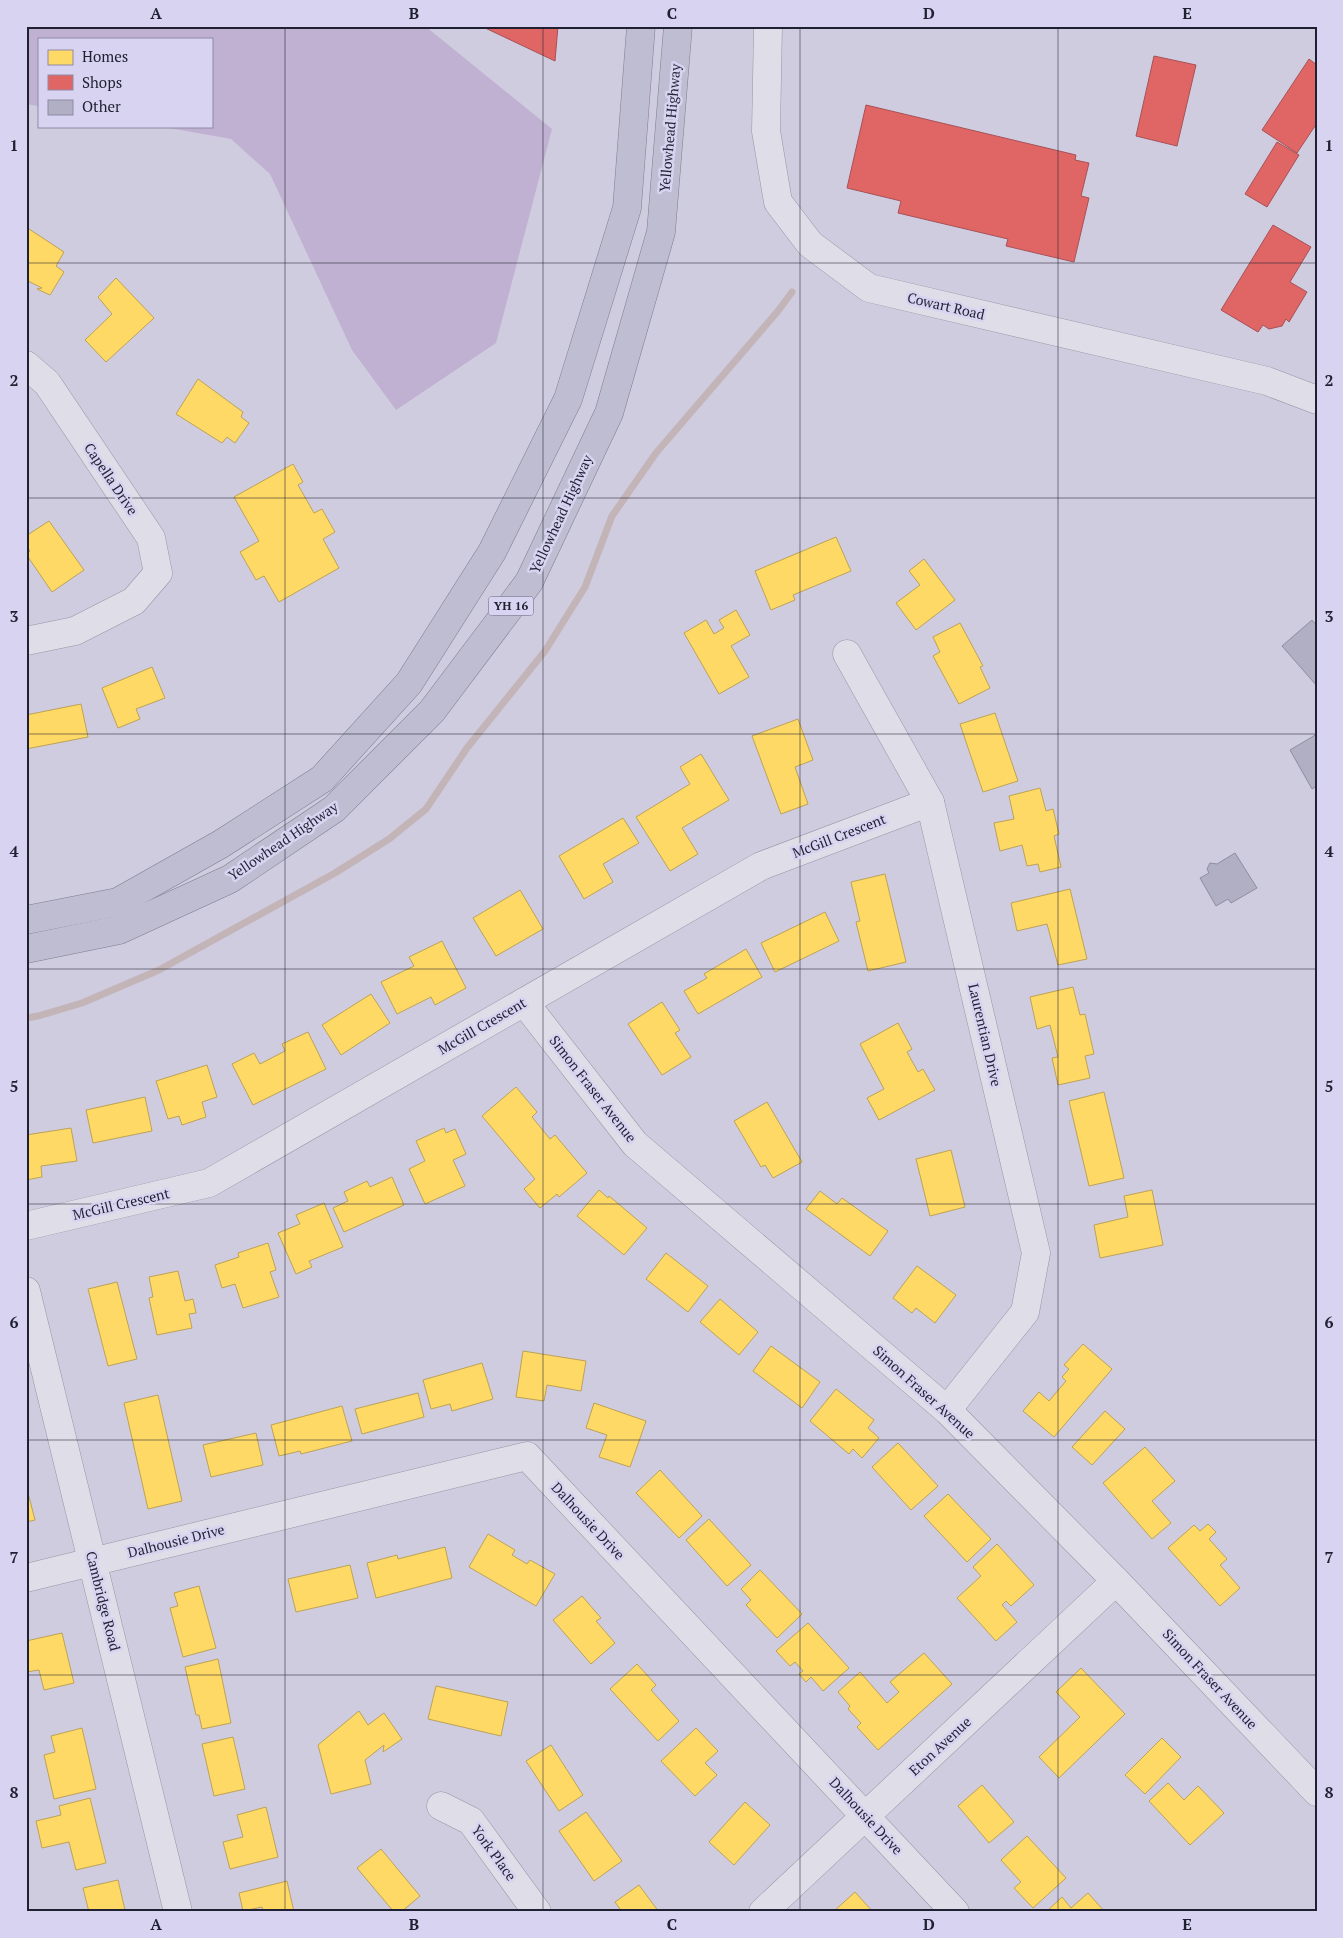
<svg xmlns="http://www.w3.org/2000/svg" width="1343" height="1938" viewBox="0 0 1343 1938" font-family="'PT Serif',serif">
	<rect width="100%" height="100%" fill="#d0cce0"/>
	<polygon fill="#c0b0d1" points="26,26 425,26 552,129 496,343 396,410 352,350 270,174 231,139 158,126 211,126 211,39 39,39 39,106 26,104"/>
	<g fill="#ffd966" stroke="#bca256">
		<polygon points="26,227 64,252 56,266 64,272 50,295 37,289 42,288 26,280"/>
		<polygon points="116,278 154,318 106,362 85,340 112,314 98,297"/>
		<polygon points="198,379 243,412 241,417 249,423 235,443 227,437 222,443 176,414"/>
		<polygon points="293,464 303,482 298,485 314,513 322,509 335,532 323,539 339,568 279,602 264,576 256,580 240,552 259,541 234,497"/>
		<polygon points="49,521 84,570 52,592 26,554 30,551 26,546 26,536"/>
		<polygon points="836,537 851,571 793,595 795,600 771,610 755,571"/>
		<polygon points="924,559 955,600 916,630 896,603 920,585 909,571"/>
		<polygon points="736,610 750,635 731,646 749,677 719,694 684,633 706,620 714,634 724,628 719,620"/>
		<polygon points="960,623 983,666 980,667 990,688 959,704 933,656 940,652 933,637"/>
		<polygon points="152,667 165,698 136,709 140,719 118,728 102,688"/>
		<polygon points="81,704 88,737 26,749 26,715"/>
		<polygon points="995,713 1018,781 983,792 960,724"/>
		<polygon points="798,719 813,760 795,767 808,804 781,814 752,736"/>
		<polygon points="701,754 729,800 682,828 698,854 670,871 636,817 690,784 680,767"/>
		<polygon points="1040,788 1046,811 1053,809 1059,834 1054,836 1061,867 1040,872 1038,864 1027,866 1022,845 1000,851 994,823 1014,819 1009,796"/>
		<polygon points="623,818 639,843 603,864 613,882 584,899 559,856"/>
		<polygon points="885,874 906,962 868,971 856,922 860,921 851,882"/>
		<polygon points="1070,889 1087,959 1058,965 1047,924 1017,931 1011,903"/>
		<polygon points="520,890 543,929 496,956 473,918"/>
		<polygon points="825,912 839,941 775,972 761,943"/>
		<polygon points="442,941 466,988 435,1005 431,997 397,1014 381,982 414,966 409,957"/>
		<polygon points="746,949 762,977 698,1014 684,991 707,978 704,974"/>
		<polygon points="1073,987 1080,1015 1085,1014 1094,1054 1085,1056 1090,1078 1058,1085 1052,1058 1058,1057 1050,1025 1037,1029 1030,997"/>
		<polygon points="371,994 390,1023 341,1055 322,1025"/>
		<polygon points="662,1002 680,1030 675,1033 691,1057 662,1075 628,1024"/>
		<polygon points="898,1023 912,1049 907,1052 918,1072 923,1069 935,1090 879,1120 867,1098 884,1089 860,1044"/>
		<polygon points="308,1032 326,1069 253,1105 232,1064 254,1053 260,1064 285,1051 282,1044"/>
		<polygon points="207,1065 217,1097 202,1102 206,1117 182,1125 179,1116 168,1119 156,1081"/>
		<polygon points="516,1087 537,1112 532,1117 550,1139 555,1135 587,1173 559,1197 557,1194 540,1208 524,1189 535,1179 482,1116"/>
		<polygon points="1104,1092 1124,1178 1089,1186 1069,1101"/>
		<polygon points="145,1097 152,1131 93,1143 86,1110"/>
		<polygon points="767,1102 802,1162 773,1178 765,1165 761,1167 734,1121"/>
		<polygon points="71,1128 77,1161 41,1166 42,1177 26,1180 26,1135"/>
		<polygon points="444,1128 446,1133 455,1129 466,1154 453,1160 465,1186 425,1204 409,1169 425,1161 416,1141"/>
		<polygon points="951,1150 965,1207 930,1216 916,1159"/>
		<polygon points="392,1177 404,1205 344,1232 333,1208 348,1201 344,1192 367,1181 370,1187"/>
		<polygon points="599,1190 608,1198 609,1196 647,1228 624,1255 577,1216"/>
		<polygon points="1152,1190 1163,1245 1100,1258 1094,1225 1128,1217 1124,1196"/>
		<polygon points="820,1191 837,1204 842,1198 888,1231 870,1256 806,1209"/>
		<polygon points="324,1203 343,1247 309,1261 312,1267 296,1274 278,1233 300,1224 296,1215"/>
		<polygon points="268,1243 276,1270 270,1272 279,1297 243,1308 235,1284 222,1288 215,1265 239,1257 238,1253"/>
		<polygon points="666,1253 708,1286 688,1312 646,1279"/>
		<polygon points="917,1266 956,1295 935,1323 916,1308 912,1313 893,1298"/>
		<polygon points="178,1271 185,1301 193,1299 196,1313 189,1314 192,1328 157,1335 149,1298 153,1297 149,1277"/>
		<polygon points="117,1282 137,1359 108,1366 88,1289"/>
		<polygon points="720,1299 758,1332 739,1355 700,1322"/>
		<polygon points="1083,1344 1112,1369 1054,1437 1023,1411 1039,1392 1049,1401 1066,1381 1062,1377 1069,1369 1064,1365"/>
		<polygon points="771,1346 820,1382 802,1408 753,1371"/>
		<polygon points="523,1351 586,1361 581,1391 547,1385 544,1401 516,1397"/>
		<polygon points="482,1363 493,1399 452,1411 450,1404 431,1409 423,1380"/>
		<polygon points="836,1389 874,1420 868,1428 879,1438 862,1458 853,1449 849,1454 810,1421"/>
		<polygon points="418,1393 424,1417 362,1434 355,1409"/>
		<polygon points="158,1395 182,1501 148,1509 124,1403"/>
		<polygon points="594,1403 646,1421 630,1467 599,1457 607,1435 586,1428"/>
		<polygon points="342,1406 352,1441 301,1454 300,1451 279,1456 271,1425"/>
		<polygon points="1105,1411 1125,1429 1092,1465 1072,1447"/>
		<polygon points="256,1433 263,1465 211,1477 203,1445"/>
		<polygon points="898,1443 938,1486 911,1510 872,1467"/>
		<polygon points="1145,1447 1175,1481 1152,1501 1171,1523 1152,1539 1103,1483"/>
		<polygon points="660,1470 702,1516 679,1538 636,1493"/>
		<polygon points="26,1485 35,1520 26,1522"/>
		<polygon points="948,1494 991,1539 967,1562 924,1516"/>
		<polygon points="709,1519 751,1565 727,1586 686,1540"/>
		<polygon points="1208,1524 1216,1532 1209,1539 1227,1559 1220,1565 1240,1588 1220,1606 1168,1548 1194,1525 1200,1531"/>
		<polygon points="488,1534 515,1550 512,1555 527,1564 530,1560 555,1574 536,1606 469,1567"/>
		<polygon points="997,1544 1034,1585 1011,1606 1006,1601 1002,1605 1017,1622 996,1641 957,1598 981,1576 973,1567"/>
		<polygon points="445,1547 452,1578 376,1598 367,1563 397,1555 398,1559"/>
		<polygon points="350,1565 358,1598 296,1612 288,1579"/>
		<polygon points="760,1570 802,1614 777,1638 746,1605 751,1600 741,1589"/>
		<polygon points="199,1586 216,1648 183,1657 170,1608 178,1606 174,1593"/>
		<polygon points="582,1596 601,1618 596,1621 615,1643 591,1664 553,1620"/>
		<polygon points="808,1623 849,1668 823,1691 811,1677 806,1682 799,1674 803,1671 795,1662 790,1666 776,1651"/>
		<polygon points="62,1633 74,1683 44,1690 39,1670 26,1672 26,1641"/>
		<polygon points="924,1653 952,1684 878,1750 857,1727 861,1723 848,1709 850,1706 838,1692 860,1672 887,1703 899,1692 890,1682"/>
		<polygon points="218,1659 231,1723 202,1729 199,1715 196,1715 185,1667"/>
		<polygon points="637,1664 656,1685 651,1690 679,1721 658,1741 610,1689"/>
		<polygon points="1081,1668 1125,1714 1059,1778 1039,1757 1080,1717 1056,1692"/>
		<polygon points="436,1686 508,1702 501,1736 428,1719"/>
		<polygon points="359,1711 368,1725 384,1713 402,1739 383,1752 384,1745 365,1760 371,1784 331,1794 318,1745"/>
		<polygon points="82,1728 96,1789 54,1799 44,1755 55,1752 51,1736"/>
		<polygon points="696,1728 718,1751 705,1763 717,1775 695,1796 661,1761"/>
		<polygon points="233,1737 245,1789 214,1796 202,1744"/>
		<polygon points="1162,1738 1181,1757 1145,1794 1125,1775"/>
		<polygon points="551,1745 583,1795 559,1811 526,1761"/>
		<polygon points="1168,1783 1184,1800 1198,1786 1224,1813 1190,1845 1149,1801"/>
		<polygon points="982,1785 1014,1822 989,1843 958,1806"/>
		<polygon points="90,1798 106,1863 76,1870 69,1842 42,1848 36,1821 61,1815 59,1806"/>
		<polygon points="745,1802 770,1825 734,1865 709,1842"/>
		<polygon points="266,1807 278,1857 230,1869 223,1842 243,1837 237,1815"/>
		<polygon points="586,1812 622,1861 594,1881 559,1831"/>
		<polygon points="1027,1836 1066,1878 1033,1908 1014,1888 1021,1882 1001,1860"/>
		<polygon points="381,1849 420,1896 401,1912 394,1912 357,1868"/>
		<polygon points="118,1880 125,1910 120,1912 89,1912 83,1888"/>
		<polygon points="287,1881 294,1912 263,1912 262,1907 243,1911 239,1893"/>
		<polygon points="639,1885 659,1912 622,1912 615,1902"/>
		<polygon points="855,1892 873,1912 833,1912"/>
		<polygon points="1088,1893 1105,1912 1046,1912 1062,1897 1071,1908"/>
	</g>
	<g fill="#e06666" stroke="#a65156">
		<polygon points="481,26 558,26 555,61"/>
		<polygon points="1154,56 1196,65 1177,146 1136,136"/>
		<polygon points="1309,59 1317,65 1317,123 1297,153 1262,130"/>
		<polygon points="866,105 1076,155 1075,160 1089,163 1081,196 1089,198 1074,262 1006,246 1008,239 898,213 901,201 847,188"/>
		<polygon points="1277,142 1299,155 1267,207 1245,194"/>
		<polygon points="1273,225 1311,247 1290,282 1307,292 1289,322 1286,319 1282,326 1269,329 1263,325 1258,332 1221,310"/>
	</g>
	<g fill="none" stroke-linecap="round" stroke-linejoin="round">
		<polyline stroke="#c2b4b7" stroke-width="7" points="26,1018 38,1016 82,1003 159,970 335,873 389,839 426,809 467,748 545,651 585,587 612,516 656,453 778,311 792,292"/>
	</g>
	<g fill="#b0afc3" stroke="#8e8ea0">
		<polygon points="1312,620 1317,626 1317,686 1282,646"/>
		<polygon points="1317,734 1317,786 1312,789 1290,750"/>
		<polygon points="1235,853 1257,888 1231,903 1228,899 1216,906 1200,878 1209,873 1207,869 1210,863 1217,864"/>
	</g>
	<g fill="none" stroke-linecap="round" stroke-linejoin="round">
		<g stroke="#9795a5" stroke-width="29">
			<g id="minor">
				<polyline points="768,26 766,131 778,202 810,244 869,288 1267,381 1317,400"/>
				<polyline points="26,365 47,383 151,538 158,573 134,601 75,631 26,641"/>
				<polyline points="847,654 930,802 1036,1253 1025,1312 947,1410"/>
				<polyline points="524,1002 635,1144 947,1410 1116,1581 1317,1792"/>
				<polyline points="26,1226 209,1183 761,866 930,802"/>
				<polyline points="26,1291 178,1912"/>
				<polyline points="26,1578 527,1456 955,1912"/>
				<polyline points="441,1806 471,1821 537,1912"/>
				<polyline points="763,1912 1116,1581"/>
			</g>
		</g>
		<g stroke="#7e7c8b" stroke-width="29">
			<g id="highway">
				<polyline points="26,920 118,902 221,844 322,779 409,683 492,552 568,399 627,208 641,26"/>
				<polyline points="26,949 119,930 230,879 334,809 432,711 529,582 609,413 661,232 678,26"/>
			</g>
		</g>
		<use href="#minor" stroke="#dfdde8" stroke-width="28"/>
		<use href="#highway" stroke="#bfbdd2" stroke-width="28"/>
	</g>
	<path fill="none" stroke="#1f2032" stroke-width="1" stroke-opacity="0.55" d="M285 26V1912M543 26V1912M800 26V1912M1058 26V1912M26 263H1317M26 498H1317M26 734H1317M26 969H1317M26 1204H1317M26 1440H1317M26 1675H1317"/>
	<g text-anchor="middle" stroke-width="5" stroke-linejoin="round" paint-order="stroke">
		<rect fill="#d8d3f0" stroke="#56566b" stroke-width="1" x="488.5" y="596.5" width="45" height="19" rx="4"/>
		<g font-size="12" font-weight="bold" fill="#1f2032">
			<text x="511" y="610">YH 16</text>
		</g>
		<g font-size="14" fill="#1f2032" stroke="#d8d3f0">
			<text transform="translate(670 128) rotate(-85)" y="5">Yellowhead Highway</text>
			<text transform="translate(946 306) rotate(13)" y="5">Cowart Road</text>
			<text transform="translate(111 479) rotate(56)" y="5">Capella Drive</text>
			<text transform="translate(561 514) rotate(-65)" y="5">Yellowhead Highway</text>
			<text transform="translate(839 836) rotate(-21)" y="5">McGill Crescent</text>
			<text transform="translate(283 841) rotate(-34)" y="5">Yellowhead Highway</text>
			<text transform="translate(482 1026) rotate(-30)" y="5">McGill Crescent</text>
			<text transform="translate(985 1035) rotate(77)" y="5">Laurentian Drive</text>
			<text transform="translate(593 1089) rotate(52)" y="5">Simon Fraser Avenue</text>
			<text transform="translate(121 1204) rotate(-13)" y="5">McGill Crescent</text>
			<text transform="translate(924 1392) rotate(42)" y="5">Simon Fraser Avenue</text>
			<text transform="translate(588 1521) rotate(47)" y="5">Dalhousie Drive</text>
			<text transform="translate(176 1541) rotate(-14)" y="5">Dalhousie Drive</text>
			<text transform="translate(103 1601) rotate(76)" y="5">Cambridge Road</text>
			<text transform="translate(1210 1679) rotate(47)" y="5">Simon Fraser Avenue</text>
			<text transform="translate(940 1746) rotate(-43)" y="5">Eton Avenue</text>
			<text transform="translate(866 1816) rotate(47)" y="5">Dalhousie Drive</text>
			<text transform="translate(494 1853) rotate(54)" y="5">York Place</text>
		</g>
	</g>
	<rect width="1343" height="1938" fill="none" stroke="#d8d3f0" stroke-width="55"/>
	<rect x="38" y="38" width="175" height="90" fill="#d8d3f0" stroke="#8e8ba4"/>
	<rect x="48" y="50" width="25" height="15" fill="#ffd966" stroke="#8e8ba4"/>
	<text x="82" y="62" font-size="15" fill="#1f2032">Homes</text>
	<rect x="48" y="75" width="25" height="15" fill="#e06666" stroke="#8e8ba4"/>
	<text x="82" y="88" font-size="15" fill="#1f2032">Shops</text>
	<rect x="48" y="100" width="25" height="15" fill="#b0afc3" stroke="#8e8ba4"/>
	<text x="82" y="112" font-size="15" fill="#1f2032">Other</text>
	<rect x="28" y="28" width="1288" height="1882" fill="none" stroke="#1f2032" stroke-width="2"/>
	<g font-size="16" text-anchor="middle" font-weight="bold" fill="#1f2032">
		<text x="156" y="19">A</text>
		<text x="414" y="19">B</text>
		<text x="672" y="19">C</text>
		<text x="929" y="19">D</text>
		<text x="1187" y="19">E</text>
		<text x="14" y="151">1</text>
		<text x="1329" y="151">1</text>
		<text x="14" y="386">2</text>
		<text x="1329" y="386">2</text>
		<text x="14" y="622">3</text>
		<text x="1329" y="622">3</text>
		<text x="14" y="857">4</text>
		<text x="1329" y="857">4</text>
		<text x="14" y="1092">5</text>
		<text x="1329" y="1092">5</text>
		<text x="14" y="1328">6</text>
		<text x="1329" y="1328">6</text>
		<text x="14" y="1563">7</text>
		<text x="1329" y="1563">7</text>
		<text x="14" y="1798">8</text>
		<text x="1329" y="1798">8</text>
		<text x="156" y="1930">A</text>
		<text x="414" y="1930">B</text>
		<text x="672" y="1930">C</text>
		<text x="929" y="1930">D</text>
		<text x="1187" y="1930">E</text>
	</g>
</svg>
